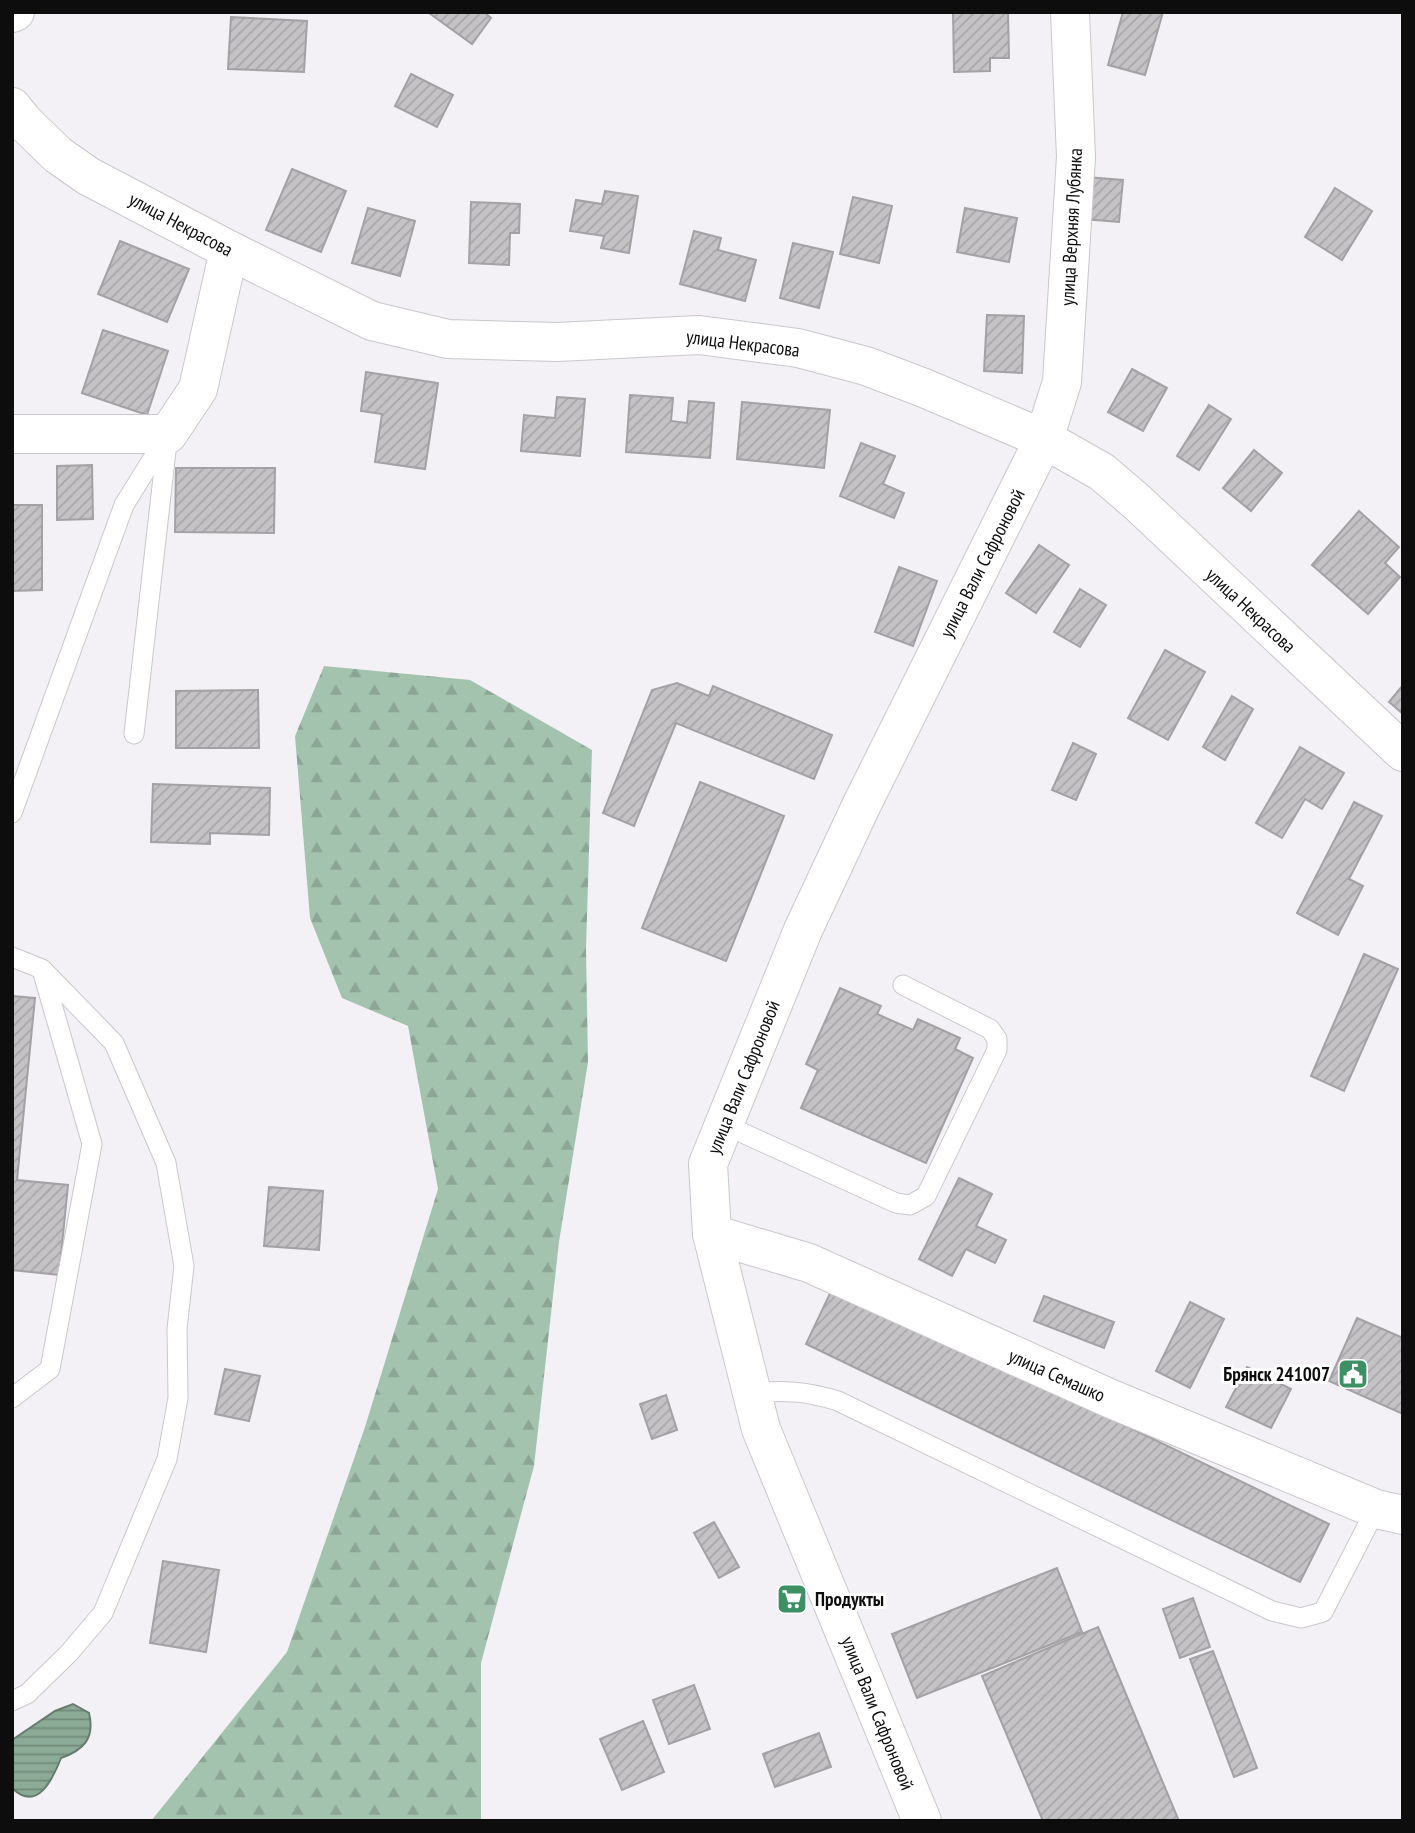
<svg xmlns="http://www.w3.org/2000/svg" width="1415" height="1833" viewBox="0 0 1415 1833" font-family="'PT Sans Narrow',sans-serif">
	<defs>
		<pattern id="forest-firs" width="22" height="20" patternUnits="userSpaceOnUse" patternTransform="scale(1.75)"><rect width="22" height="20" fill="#a4c3af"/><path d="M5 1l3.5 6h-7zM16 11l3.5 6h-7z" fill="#8ca695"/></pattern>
		<pattern id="water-rules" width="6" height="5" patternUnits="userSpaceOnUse" patternTransform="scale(1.75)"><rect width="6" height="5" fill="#8cab97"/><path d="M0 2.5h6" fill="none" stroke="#718a7a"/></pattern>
		<pattern id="building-hatch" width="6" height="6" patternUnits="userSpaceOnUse" patternTransform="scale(1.75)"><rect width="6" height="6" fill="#c5c2c6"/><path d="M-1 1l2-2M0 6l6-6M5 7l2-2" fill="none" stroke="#a8a6a9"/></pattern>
	</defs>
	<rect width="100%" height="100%" fill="#f3f1f5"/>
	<polygon fill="url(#forest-firs)" points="324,666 470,680 592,750 586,950 588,1062 559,1242 534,1466 481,1663 481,1821 151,1821 287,1652 365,1427 438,1189 408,1026 342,998 310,918 295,736"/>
	<path fill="url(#water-rules)" stroke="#667c6e" stroke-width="2" d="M73 1704 89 1713C95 1738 84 1750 61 1758 53 1778 38 1813 12 1788V1740L55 1711Z"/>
	<g fill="url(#building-hatch)" stroke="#a3a1a4" stroke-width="2">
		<polygon points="484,12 491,18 472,44 429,13"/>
		<polygon points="953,12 1008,12 1009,58 990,58 990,71 954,72"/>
		<polygon points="1123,12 1163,12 1145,75 1108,65"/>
		<polygon points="231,17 307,21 304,72 228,69"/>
		<polygon points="411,74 453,95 437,127 395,106"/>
		<polygon points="292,169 346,191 321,252 266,230"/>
		<polygon points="1086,177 1123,180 1119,222 1083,219"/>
		<polygon points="1335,188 1372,211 1342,260 1305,237"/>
		<polygon points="605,191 638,196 629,253 601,248 604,236 570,231 576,200 602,204"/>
		<polygon points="853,197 892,206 879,263 840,254"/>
		<polygon points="471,202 520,204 519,233 510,233 509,265 469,263"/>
		<polygon points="368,208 415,221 400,276 352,263"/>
		<polygon points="965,208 1017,218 1009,262 957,252"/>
		<polygon points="694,231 721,238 718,250 756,260 745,301 680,284"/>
		<polygon points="120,241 189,269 167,322 98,294"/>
		<polygon points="793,243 833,252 819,308 780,298"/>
		<polygon points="987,315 1024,316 1022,373 984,371"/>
		<polygon points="103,330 168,351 147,415 82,393"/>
		<polygon points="1132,369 1167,388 1143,431 1108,412"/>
		<polygon points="366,372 438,383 425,469 375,462 382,414 361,411"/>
		<polygon points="630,395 673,398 671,421 687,423 689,401 714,403 710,458 626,452"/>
		<polygon points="557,397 585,399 580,456 521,451 524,415 555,418"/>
		<polygon points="742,402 830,410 824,468 737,459"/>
		<polygon points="1209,405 1231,419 1199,470 1177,456"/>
		<polygon points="861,443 895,456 883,484 904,493 894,518 840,496"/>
		<polygon points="1254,450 1282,473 1251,511 1223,488"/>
		<polygon points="92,465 93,519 57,520 57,466"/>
		<polygon points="176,468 275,468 274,533 175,532"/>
		<polygon points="12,505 42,505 42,590 12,591"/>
		<polygon points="1359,511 1399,547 1385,563 1400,577 1368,614 1312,565"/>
		<polygon points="1039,545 1069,565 1036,613 1006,593"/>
		<polygon points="899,567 937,581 913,646 875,632"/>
		<polygon points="1080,589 1106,605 1080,647 1054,632"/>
		<polygon points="1165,650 1205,672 1168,740 1128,718"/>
		<polygon points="677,683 709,696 713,686 832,735 814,779 676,723 634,826 603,813 652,690"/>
		<polygon points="1403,685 1403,714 1389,702"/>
		<polygon points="258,690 259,748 176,748 176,691"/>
		<polygon points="1232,696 1253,709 1225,760 1203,747"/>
		<polygon points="1073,743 1096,754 1076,800 1052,790"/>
		<polygon points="1300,747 1344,773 1322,809 1305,799 1282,838 1256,823"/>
		<polygon points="700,782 784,816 726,961 642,928"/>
		<polygon points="153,784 270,788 269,835 210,833 210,844 151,842"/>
		<polygon points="1354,802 1382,816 1349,879 1363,886 1338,935 1297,913"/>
		<polygon points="1364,954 1398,969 1344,1091 1311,1076"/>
		<polygon points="840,988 881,1006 877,1014 913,1030 918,1019 960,1038 955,1049 973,1058 926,1163 801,1108 818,1070 806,1064"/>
		<polygon points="12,996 35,998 17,1180 68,1185 59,1275 12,1270"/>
		<polygon points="959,1178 992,1194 976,1226 1006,1240 995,1263 966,1249 952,1276 919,1259"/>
		<polygon points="269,1187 323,1191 319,1250 264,1246"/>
		<polygon points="834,1285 1329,1524 1300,1582 806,1344"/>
		<polygon points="1044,1296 1114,1322 1104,1348 1034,1321"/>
		<polygon points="1190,1302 1224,1319 1190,1388 1156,1371"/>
		<polygon points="1357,1318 1403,1338 1403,1414 1329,1381"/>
		<polygon points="1247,1367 1291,1389 1271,1428 1226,1407"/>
		<polygon points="225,1369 260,1376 249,1421 215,1414"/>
		<polygon points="666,1395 677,1430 652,1439 640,1404"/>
		<polygon points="714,1522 739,1567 719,1578 694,1533"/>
		<polygon points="163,1561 219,1570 206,1652 150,1643"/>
		<polygon points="1057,1568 1082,1632 917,1698 892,1634"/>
		<polygon points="1193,1598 1210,1647 1180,1658 1163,1609"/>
		<polygon points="1098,1627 1153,1759 1179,1821 1043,1821 982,1676"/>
		<polygon points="1213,1651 1257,1768 1234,1777 1190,1659"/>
		<polygon points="694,1685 710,1729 669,1744 653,1700"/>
		<polygon points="643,1721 664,1772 622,1790 600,1739"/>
		<polygon points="819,1733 831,1767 775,1787 763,1754"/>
	</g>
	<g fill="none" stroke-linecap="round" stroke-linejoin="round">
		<g stroke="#c9c7cb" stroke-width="21">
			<g id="lane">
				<polyline points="134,734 167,442"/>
				<polyline points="12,813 124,505 168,434"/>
				<polyline points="12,957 42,969 114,1043 166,1163 184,1266 177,1329 178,1398 167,1459 103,1613 69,1653 27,1694 12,1701"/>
				<polyline points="723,1124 896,1203 910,1205 926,1196 997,1050 997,1039 990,1029 903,985"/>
				<path d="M750 1393C784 1390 806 1391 838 1401L1272 1611 1301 1618 1323 1612 1376 1509"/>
				<polyline points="12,1398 50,1369 92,1144 43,973"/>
			</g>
		</g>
		<g stroke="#c9c7cb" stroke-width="40">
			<g id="street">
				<polyline points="12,13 15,12"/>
				<polyline points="12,107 24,122 58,155 88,176 229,250 372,321 448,339 558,342 699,335 798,348 866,366 924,388 1044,439 1102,472 1137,502 1403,752"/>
				<polyline points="12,434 168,434 198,389 229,250"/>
				<polyline points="712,1234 809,1263 1109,1398 1376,1509 1403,1515"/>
				<polyline points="922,1821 761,1429 712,1234 708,1164 803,930 862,804 1044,439 1062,382 1076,157 1070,12"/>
			</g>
		</g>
		<use href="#lane" stroke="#fff" stroke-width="19"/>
		<use href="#street" stroke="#fff" stroke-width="38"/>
	</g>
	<defs>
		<g id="civic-square" transform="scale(1.575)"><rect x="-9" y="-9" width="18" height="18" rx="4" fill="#3c9063" stroke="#fff"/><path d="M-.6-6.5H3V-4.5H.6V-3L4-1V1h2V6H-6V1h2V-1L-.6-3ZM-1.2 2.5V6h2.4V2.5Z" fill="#fff"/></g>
		<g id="supermarket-square" transform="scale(1.575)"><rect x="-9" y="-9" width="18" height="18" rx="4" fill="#3c9063" stroke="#fff"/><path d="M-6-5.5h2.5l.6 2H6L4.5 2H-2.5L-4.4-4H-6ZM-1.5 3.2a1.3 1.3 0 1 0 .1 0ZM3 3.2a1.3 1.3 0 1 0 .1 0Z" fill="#fff"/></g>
	</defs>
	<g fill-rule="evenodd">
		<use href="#civic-square" x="1353" y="1374"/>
		<use href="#supermarket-square" x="792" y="1599"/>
	</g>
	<g text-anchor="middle" stroke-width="6" stroke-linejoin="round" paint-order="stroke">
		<g font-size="19" fill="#0d0d0e" stroke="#fff">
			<text transform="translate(181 224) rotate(28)" y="7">улица Некрасова</text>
			<text transform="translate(1071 227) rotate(-87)" y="7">улица Верхняя Лубянка</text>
			<text transform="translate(743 343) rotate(7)" y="7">улица Некрасова</text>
			<text transform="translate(982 563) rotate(-63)" y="7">улица Вали Сафроновой</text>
			<text transform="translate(1251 610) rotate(43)" y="7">улица Некрасова</text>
			<text transform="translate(743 1077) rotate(-68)" y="7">улица Вали Сафроновой</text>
			<text transform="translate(1057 1375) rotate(24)" y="7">улица Семашко</text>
			<text transform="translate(878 1713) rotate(68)" y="7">улица Вали Сафроновой</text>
		</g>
		<g font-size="19" font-weight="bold" fill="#0d0d0e" stroke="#fff" text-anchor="end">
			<text x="1330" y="1381">Брянск 241007</text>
			<text x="815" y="1606" text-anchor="start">Продукты</text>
		</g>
	</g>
	<rect width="1415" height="1833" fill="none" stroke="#0d0d0e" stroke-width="28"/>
</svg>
